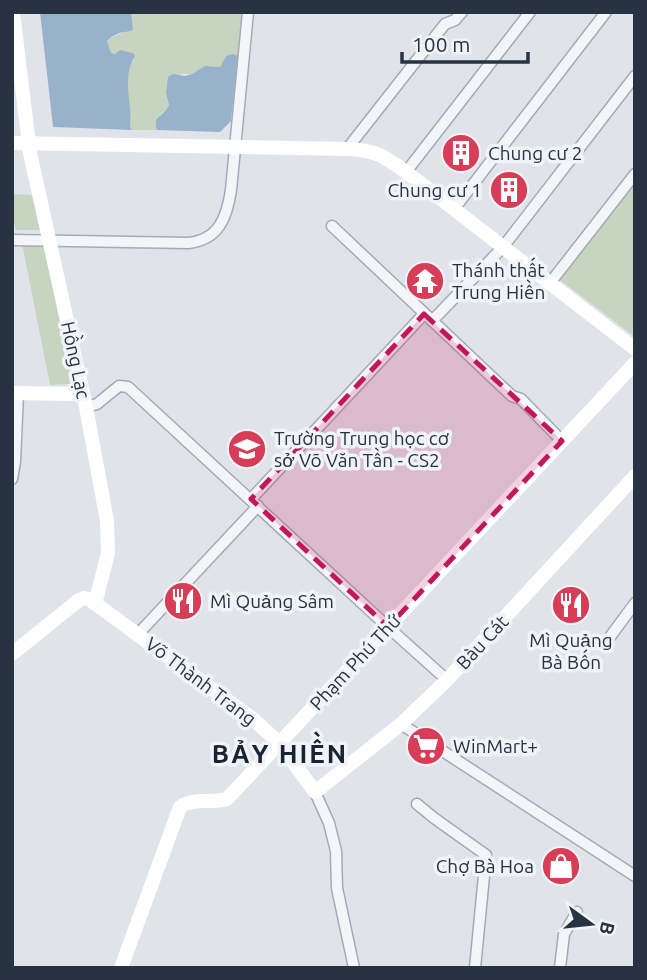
<svg xmlns="http://www.w3.org/2000/svg" width="647" height="980" viewBox="0 0 647 980" font-family="Ubuntu,sans-serif">
	<rect width="100%" height="100%" fill="#e0e4ea"/>
	<g fill="#c6d4c0">
		<path d="M131 12C140 12 150 14 159 12H242L238 56 233 54 226 56 220 67 205 66 192 74H181L166 93 169 105 166 110 161 113 156 127 157 130H132L130 127C132 108 122 72 134 59L111 53 107 41 111 37 133 29Z"/>
		<polygon points="635,183 635,337 560,280"/>
		<polygon points="12,194 35,195 41,230 16,230 12,215"/>
		<polygon points="22,243 47,247 73,378 70,384 50,385"/>
	</g>
	<g fill="#99b2cc">
		<path d="M40 12H131L133 29 131 31 119 33 111 37 107 41 111 53 115 54 120 50 133 53 135 56C121 77 133 103 130 127L132 130 53 127Z"/>
		<polygon points="233,54 238,56 231,121 220,132 157,130 156,127 156,120 166,110 169,105 166,93 168,77 173,74 185,76 192,74 205,66 220,67 226,56"/>
	</g>
	<g fill="none" stroke-linecap="round" stroke-linejoin="round">
		<g stroke="#a5abb4" stroke-width="13">
			<g id="street">
				<polyline points="347,149 445,24 455,20 462,12"/>
				<polyline points="406,172 530,12"/>
				<polyline points="454,209 606,12"/>
				<polyline points="332,226 512,396 521,399 562,441"/>
				<path d="M12 240 188 243C219 240 227 217 231 190L248 12"/>
				<polyline points="550,283 635,174"/>
				<polyline points="432,321 503,247 635,76"/>
				<polyline points="86,407 97,404 119,386 128,387 388,627 447,680"/>
				<polyline points="12,479 15,462 18,393"/>
				<polyline points="251,499 424,314"/>
				<polyline points="138,634 258,506"/>
				<polyline points="610,637 635,603"/>
				<polyline points="401,724 635,876"/>
				<polyline points="315,792 329,823 336,851 337,888 354,968"/>
				<polyline points="417,804 434,818 486,855 475,968"/>
				<polyline points="560,968 564,934 577,912"/>
			</g>
		</g>
		<use href="#street" stroke="#f3f5f8" stroke-width="10"/>
		<g stroke="#fff" stroke-width="14">
			<polyline points="13,12 30,153 86,407 107,521 108,553 95,604"/>
			<path d="M12 143 347 149C376 150 384 156 406 172L635 349"/>
			<polyline points="12,393 83,394"/>
			<polyline points="12,654 79,600 84,598 89,599 253,719 279,743 315,792 401,724 447,680 635,476"/>
			<path d="M121 968 180 807C193 797 212 804 227 799L635 363"/>
		</g>
	</g>
	<path fill="#c2185b" fill-opacity="0.2" stroke="#c2185b" stroke-width="5" stroke-dasharray="14 9" stroke-linejoin="round" d="M424 314 562 441 388 627 251 499Z"/>
	<defs>
		<g id="building-disc" transform="scale(2.0125)"><circle r="9.5" fill="#d73d56" stroke="#f0f3f7"/><path d="M-4-6H4V6H1V3H-1V6H-4ZM-2.5-4.3h1.7v1.8h-1.7ZM.8-4.3h1.7v1.8H.8ZM-2.5-1h1.7V.8h-1.7ZM.8-1h1.7V.8H.8Z" fill="#fff"/></g>
		<g id="temple-disc" transform="scale(2.0125)"><circle r="9.5" fill="#d73d56" stroke="#f0f3f7"/><path d="M0-6L5-2H3V0L6.5 2.5H4V6H1.5V3h-3V6H-4V2.5H-6.5L-3 0V-2H-5Z" fill="#fff"/></g>
		<g id="school-disc" transform="scale(2.0125)"><circle r="9.5" fill="#d73d56" stroke="#f0f3f7"/><path d="M0-5L7-2L0 1L-7-2ZM-4 1L0 2.5L4 1V4Q0 6-4 4Z" fill="#fff"/></g>
		<g id="restaurant-disc" transform="scale(2.0125)"><circle r="9.5" fill="#d73d56" stroke="#f0f3f7"/><path d="M-5-6h1v4h1v-4h1v4h1v-4h1v5L-1.5 .5V6h-2V.5L-5-1ZM5-6V6H3V1.5H1.5Q1.5-4 5-6Z" fill="#fff"/></g>
		<g id="supermarket-disc" transform="scale(2.0125)"><circle r="9.5" fill="#d73d56" stroke="#f0f3f7"/><path d="M-6-5.5h2.5l.6 2H6L4.5 2H-2.5L-4.4-4H-6ZM-1.5 3.2a1.3 1.3 0 1 0 .1 0ZM3 3.2a1.3 1.3 0 1 0 .1 0Z" fill="#fff"/></g>
		<g id="shop-disc" transform="scale(2.0125)"><circle r="9.5" fill="#d73d56" stroke="#f0f3f7"/><path d="M-5-2.5h2.3a2.7 3.5 0 0 1 5.4 0H5L5.5 6h-11ZM-1.5-2.5h3a1.5 2.3 0 0 0-3 0Z" fill="#fff"/></g>
	</defs>
	<g fill-rule="evenodd">
		<use href="#building-disc" x="461" y="153"/>
		<use href="#building-disc" x="509" y="190"/>
		<use href="#temple-disc" x="425" y="281"/>
		<use href="#school-disc" x="247" y="449"/>
		<use href="#restaurant-disc" x="183" y="601"/>
		<use href="#restaurant-disc" x="571" y="605"/>
		<use href="#supermarket-disc" x="426" y="746"/>
		<use href="#shop-disc" x="561" y="866"/>
	</g>
	<g text-anchor="middle" stroke-width="7" stroke-linejoin="round" paint-order="stroke">
		<g font-size="19" fill="#273242" stroke="#f0f3f7" text-anchor="start">
			<text x="488" y="160">Chung cư 2</text>
			<text x="482" y="197" text-anchor="end">Chung cư 1</text>
			<text x="452" y="277">Thánh thất<tspan x="452" dy="22">Trung Hiền</tspan></text>
			<text x="274" y="445">Trường Trung học cơ<tspan x="274" dy="22">sở Võ Văn Tần - CS2</tspan></text>
			<text x="210" y="608">Mì Quảng Sâm</text>
			<text x="571" y="647" text-anchor="middle">Mì Quảng<tspan x="571" dy="22">Bà Bốn</tspan></text>
			<text x="453" y="753">WinMart+</text>
			<text x="534" y="873" text-anchor="end">Chợ Bà Hoa</text>
		</g>
		<g font-size="19" fill="#273242" stroke="#f0f3f7">
			<text transform="translate(76 360) rotate(78)" y="7">Hồng Lạc</text>
			<text transform="translate(482 642) rotate(-47)" y="7">Bàu Cát</text>
			<text transform="translate(355 662) rotate(-47)" y="7">Phạm Phú Thứ</text>
			<text transform="translate(201 681) rotate(37)" y="7">Võ Thành Trang</text>
		</g>
		<g font-size="26" font-weight="bold" letter-spacing="2" fill="#1a2333" stroke="#f0f3f7">
			<text x="280" y="763">BẢY HIỀN</text>
		</g>
	</g>
	<rect width="647" height="980" fill="none" stroke="#273242" stroke-width="28"/>
	<g transform="translate(591 924) rotate(105)" stroke="#f0f3f7" stroke-width="5" paint-order="stroke">
	<path d="M0-5L12 26L0 18L-12 26Z" fill="#273242"/>
	<text y="-10" font-size="19" font-weight="bold" text-anchor="middle" fill="#273242">B</text>
	</g>
	<path d="M402 52v10h126v-10" fill="none" stroke="#273242" stroke-width="3.5"/>
	<text x="412" y="52" font-size="21" fill="#273242" stroke="#f0f3f7" stroke-width="5" paint-order="stroke">100 m</text>
</svg>
